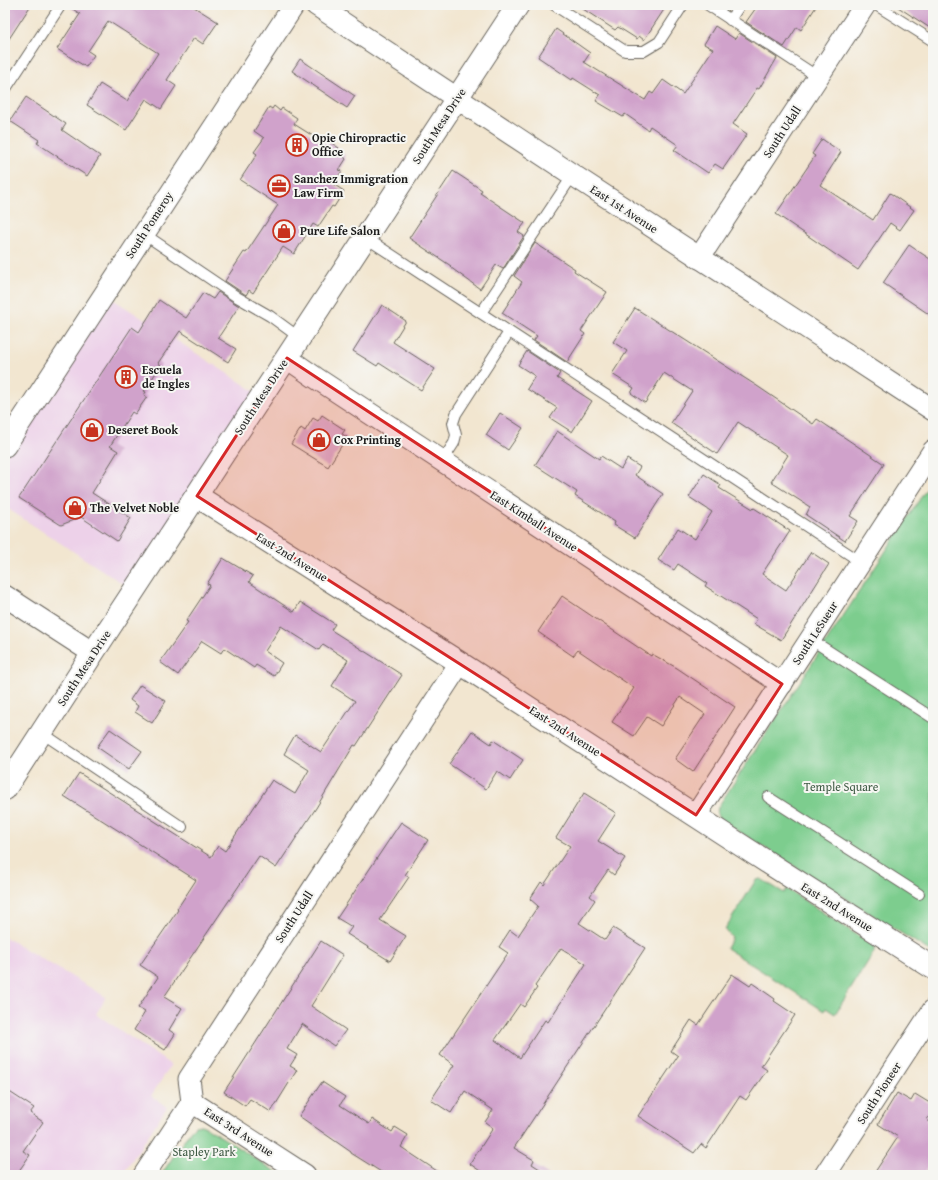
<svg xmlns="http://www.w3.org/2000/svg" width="938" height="1180" viewBox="0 0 938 1180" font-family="'Gentium Book Plus',serif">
	<rect width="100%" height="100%" fill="#f6f6f2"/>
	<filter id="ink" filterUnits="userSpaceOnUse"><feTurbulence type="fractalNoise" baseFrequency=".025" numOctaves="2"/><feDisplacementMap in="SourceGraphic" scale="8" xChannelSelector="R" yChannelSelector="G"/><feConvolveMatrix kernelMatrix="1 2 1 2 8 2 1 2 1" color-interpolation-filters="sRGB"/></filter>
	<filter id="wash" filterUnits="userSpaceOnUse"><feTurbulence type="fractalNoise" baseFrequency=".012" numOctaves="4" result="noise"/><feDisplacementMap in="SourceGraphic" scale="16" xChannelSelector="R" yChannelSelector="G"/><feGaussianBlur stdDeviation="0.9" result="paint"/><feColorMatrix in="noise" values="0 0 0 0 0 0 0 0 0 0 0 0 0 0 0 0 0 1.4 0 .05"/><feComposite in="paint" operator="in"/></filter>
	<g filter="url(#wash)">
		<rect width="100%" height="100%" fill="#f2e6d0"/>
		<g fill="#edd1e9">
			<polygon points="105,294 262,396 134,591 5,507 5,446"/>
			<polygon points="5,937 106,997 96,1014 171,1065 151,1096 167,1107 122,1175 5,1175"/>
		</g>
		<g fill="#7dcd8e" stroke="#4c7455">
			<polygon points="933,479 933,953 719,819 717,814 718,807"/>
			<polygon points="761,879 784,893 787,889 874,946 874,952 835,1014 826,1008 824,1011 726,948 732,938 725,929 756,880"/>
			<polygon points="201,1125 206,1127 281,1175 161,1175 191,1130 195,1126"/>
		</g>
		<g id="blocks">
			<g fill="#d0a2cb" fill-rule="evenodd">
				<polygon points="5,5 31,5 5,45"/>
				<polygon points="67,5 191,5 218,22 203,44 194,38 167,80 176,86 161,109 146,99 126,130 87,105 100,84 127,101 158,53 108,21 88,51 94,55 86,67 57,49 80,14"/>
				<polygon points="577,5 667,5 644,40 639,36 637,39 618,27 615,30"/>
				<polygon points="758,5 817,5 801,30 797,27 784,47 746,22"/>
				<polygon points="895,5 933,5 933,30"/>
				<polygon points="715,26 735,39 739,33 777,58 759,89 757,88 733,124 747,134 723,169 715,164 708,173 674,150 678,145 650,126 648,130 625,114 623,117 596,101 600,95 573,78 572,80 538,57 556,29 590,53 584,62 645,100 650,92 653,94 663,80 683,94 713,49 704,44"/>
				<polygon points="300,59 355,96 347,108 292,71"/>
				<polygon points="26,97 66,124 62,130 100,156 87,176 37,143 39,140 10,121"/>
				<polygon points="274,106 280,111 282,108 297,118 294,124 324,143 327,140 339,148 337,150 345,155 344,157 346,159 339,170 342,171 333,184 344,191 334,207 332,206 318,227 313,224 294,254 283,247 253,293 249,290 246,295 225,281 244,252 246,253 278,205 240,180 257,154 254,152 264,138 254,131 269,107 272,109"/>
				<polygon points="822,139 841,152 820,185 873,220 890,193 914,210 900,230 890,223 858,270 776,214 815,156 812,154"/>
				<polygon points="453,171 482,190 480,193 525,223 518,232 524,236 503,269 496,265 480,289 450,267 451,266 409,238"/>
				<polygon points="535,243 575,269 574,271 607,292 581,331 585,334 567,362 534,340 537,336 502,313 522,282 514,276"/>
				<polygon points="909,245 933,261 933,317 883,283"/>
				<polygon points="218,292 239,306 218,338 236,349 228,362 180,331 158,363 161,365 144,391 146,392 144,395 147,397 135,414 132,412 110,446 118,451 92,493 131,518 117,541 81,517 61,525 19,498 132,327 139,332 159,300 186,318 203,293 213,299"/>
				<polygon points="382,305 406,321 393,342 435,369 421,390 379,363 377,366 353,351"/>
				<polygon points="635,308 757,386 813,424 817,419 884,464 850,516 858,521 845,541 806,515 810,507 771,482 788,455 738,422 717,454 671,423 692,391 664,373 645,403 631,393 634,388 612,374 627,351 613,342"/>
				<polygon points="527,351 560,373 557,378 592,401 572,432 550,418 557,408 527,389 535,376 518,365"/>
				<polygon points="500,413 523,428 508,450 486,435"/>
				<polygon points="322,415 345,430 342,434 347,437 328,467 291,444 301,428 305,431 313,418 318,421"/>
				<polygon points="557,431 599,459 601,456 621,469 627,459 640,467 635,475 663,494 635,538 614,525 615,522 575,496 577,492 535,465"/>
				<polygon points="704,474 721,485 719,488 753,509 754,508 790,531 762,574 786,590 811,552 829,564 781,640 754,624 757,619 705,586 707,583 678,564 674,570 658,560 678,528 695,539 712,512 689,497"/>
				<polygon points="223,558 253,576 249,582 294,612 300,602 335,624 331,630 402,675 356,746 354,745 316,808 276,868 259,856 164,997 182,1008 169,1030 175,1034 165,1050 134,1030 145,1012 138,1008 158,977 140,965 178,910 177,909 196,880 64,796 79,773 211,857 218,846 225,851 272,780 295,794 309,770 284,754 295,735 321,752 355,701 332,686 348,660 323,644 319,650 281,626 265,651 282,663 274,676 256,665 254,668 224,648 221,653 202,641 178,675 160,662 188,622 186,621 210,585 207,584"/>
				<polygon points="562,596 651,656 652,654 677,668 735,707 693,772 675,759 705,714 680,697 661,726 647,717 634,736 612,722 634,688 578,650 573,656 538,632"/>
				<polygon points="140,685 166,701 152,723 135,712 138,706 130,700"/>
				<polygon points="110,729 142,751 129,769 97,747"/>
				<polygon points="472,731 491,744 493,740 523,760 510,780 497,771 486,789 449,764"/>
				<path d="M584 793 616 813 598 841 625 858 614 875 608 870 590 896 595 900 579 923 605 940 613 928 645 948 514 1148 534 1160 532 1164 549 1175H486L470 1164 493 1128 485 1122 493 1110 465 1091 451 1113 431 1100 454 1065 440 1055 508 953 499 947 510 930 518 936 538 906 530 899 541 882 544 885 570 846 556 838ZM561 948 586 964 548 1022 545 1020 520 1058 495 1040 520 1004 524 1007 537 988 535 986Z"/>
				<polygon points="401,822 428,840 405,875 409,877 380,920 406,936 390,961 347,934 352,927 337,918"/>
				<polygon points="321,941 343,955 311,1006 346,1030 334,1046 302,1024 287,1049 297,1055 290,1066 297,1070 271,1112 250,1099 245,1106 224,1092"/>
				<polygon points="732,974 750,986 752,983 775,999 774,1001 795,1015 761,1066 767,1070 746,1100 740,1096 706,1148 701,1144 694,1153 638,1116 678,1056 671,1051 691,1020 698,1025"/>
				<polygon points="322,1082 345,1097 340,1105 369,1124 372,1119 392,1132 395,1127 408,1135 401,1147 443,1175 386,1175 351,1153 351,1152 299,1116"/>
				<polygon points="5,1089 34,1108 30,1113 43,1122 23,1151 30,1155 16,1175 5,1175"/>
				<polygon points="897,1093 911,1101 915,1094 933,1105 933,1109 927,1120 933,1124 933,1161 923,1175 873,1175 898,1137 878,1124"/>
			</g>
		</g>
	</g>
	<g filter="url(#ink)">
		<use href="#blocks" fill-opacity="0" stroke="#67635b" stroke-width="1"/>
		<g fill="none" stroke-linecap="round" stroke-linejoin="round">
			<g stroke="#67635b" stroke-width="12">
				<g id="service">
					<polyline points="554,5 625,51 644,51 659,42 683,5"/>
					<polyline points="708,5 818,77"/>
					<polyline points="876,5 933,41"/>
					<polyline points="730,20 740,5"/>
					<polyline points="5,90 61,5"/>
					<polyline points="144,234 237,297 270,316 300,338"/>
					<polyline points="366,238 861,562"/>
					<polyline points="481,313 573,175"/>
					<polyline points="443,460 454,443 456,435 453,423 456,414 509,332"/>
					<polyline points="810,639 933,718"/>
					<polyline points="42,733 182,827"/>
					<polyline points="768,797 919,894"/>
				</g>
			</g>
			<g stroke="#67635b" stroke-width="23">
				<g id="minor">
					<polyline points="316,5 573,175 933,410"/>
					<polyline points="699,258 865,5"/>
					<polyline points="287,358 316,378 782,684"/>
					<polyline points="5,446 294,5"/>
					<polyline points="5,596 93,653"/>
					<polyline points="696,815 933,451"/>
					<polyline points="192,1102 305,1175"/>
					<polyline points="144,1175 192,1102 189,1079 460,663"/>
					<polyline points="825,1175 933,1010"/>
				</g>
			</g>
			<g stroke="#67635b" stroke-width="24">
				<polyline id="tertiary" points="197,496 460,663 750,851 933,968"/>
			</g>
			<g stroke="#67635b" stroke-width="24">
				<polyline id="secondary" points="5,789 93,653 518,5"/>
			</g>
			<use href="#service" stroke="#fff" stroke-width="10"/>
			<use href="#minor" stroke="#fff" stroke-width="21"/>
			<use href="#tertiary" stroke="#fff" stroke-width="22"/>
			<use href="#secondary" stroke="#fff" stroke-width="22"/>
		</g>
	</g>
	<path fill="#d62828" fill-opacity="0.2" stroke="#d62828" stroke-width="3" stroke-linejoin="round" d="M287 358 782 684 696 815 197 496Z"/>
	<defs>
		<g id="building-ring" transform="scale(1.15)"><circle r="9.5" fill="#f6f6f2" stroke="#c8321e" stroke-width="1.5"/><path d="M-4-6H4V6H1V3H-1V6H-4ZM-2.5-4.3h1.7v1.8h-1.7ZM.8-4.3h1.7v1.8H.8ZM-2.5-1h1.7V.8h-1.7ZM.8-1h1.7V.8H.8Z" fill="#c8321e"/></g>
		<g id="office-ring" transform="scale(1.15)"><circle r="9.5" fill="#f6f6f2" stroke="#c8321e" stroke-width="1.5"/><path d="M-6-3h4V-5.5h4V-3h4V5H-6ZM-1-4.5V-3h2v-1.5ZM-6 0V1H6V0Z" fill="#c8321e"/></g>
		<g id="shop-ring" transform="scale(1.15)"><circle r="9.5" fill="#f6f6f2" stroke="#c8321e" stroke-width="1.5"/><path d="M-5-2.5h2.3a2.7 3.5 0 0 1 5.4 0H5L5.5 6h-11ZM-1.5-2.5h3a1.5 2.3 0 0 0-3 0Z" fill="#c8321e"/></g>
	</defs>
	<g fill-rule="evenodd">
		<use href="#building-ring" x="297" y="145"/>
		<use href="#office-ring" x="279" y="186"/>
		<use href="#shop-ring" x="284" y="231"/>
		<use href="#building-ring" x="126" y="377"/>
		<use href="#shop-ring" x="92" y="430"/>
		<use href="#shop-ring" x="319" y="440"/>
		<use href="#shop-ring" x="75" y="508"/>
	</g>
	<g text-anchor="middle" stroke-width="4" stroke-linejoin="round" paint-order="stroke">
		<g font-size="12" fill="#1c1c1c" stroke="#f6f6f2">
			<text transform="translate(439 126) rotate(-57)" y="4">South Mesa Drive</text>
			<text transform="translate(782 132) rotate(-57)" y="4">South Udall</text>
			<text transform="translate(624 209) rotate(33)" y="4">East 1st Avenue</text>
			<text transform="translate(149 225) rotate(-57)" y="4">South Pomeroy</text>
			<text transform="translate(261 397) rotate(-57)" y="4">South Mesa Drive</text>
			<text transform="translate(534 521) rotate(33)" y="4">East Kimball Avenue</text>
			<text transform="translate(292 557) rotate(32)" y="4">East 2nd Avenue</text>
			<text transform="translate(815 633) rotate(-57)" y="4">South LeSueur</text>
			<text transform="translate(84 668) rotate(-57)" y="4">South Mesa Drive</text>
			<text transform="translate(565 731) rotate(33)" y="4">East 2nd Avenue</text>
			<text transform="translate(837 907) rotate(32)" y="4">East 2nd Avenue</text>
			<text transform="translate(294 917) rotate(-57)" y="4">South Udall</text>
			<text transform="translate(879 1093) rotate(-57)" y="4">South Pioneer</text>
			<text transform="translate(239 1132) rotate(33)" y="4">East 3rd Avenue</text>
		</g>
		<g font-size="12" font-weight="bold" fill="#1c1c1c" stroke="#f6f6f2" text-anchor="start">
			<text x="312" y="142">Opie Chiropractic<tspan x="312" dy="14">Office</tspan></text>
			<text x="294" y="183">Sanchez Immigration<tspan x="294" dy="14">Law Firm</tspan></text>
			<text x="300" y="235">Pure Life Salon</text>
			<text x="142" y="374">Escuela<tspan x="142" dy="14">de Ingles</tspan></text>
			<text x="108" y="434">Deseret Book</text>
			<text x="334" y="444">Cox Printing</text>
			<text x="90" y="512">The Velvet Noble</text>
		</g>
		<g font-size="12" fill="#3e5a44" stroke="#f6f6f2">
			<text x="841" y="791">Temple Square</text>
			<text x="204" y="1156">Stapley Park</text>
		</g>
	</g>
	<rect width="938" height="1180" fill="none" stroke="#f6f6f2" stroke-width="20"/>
</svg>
